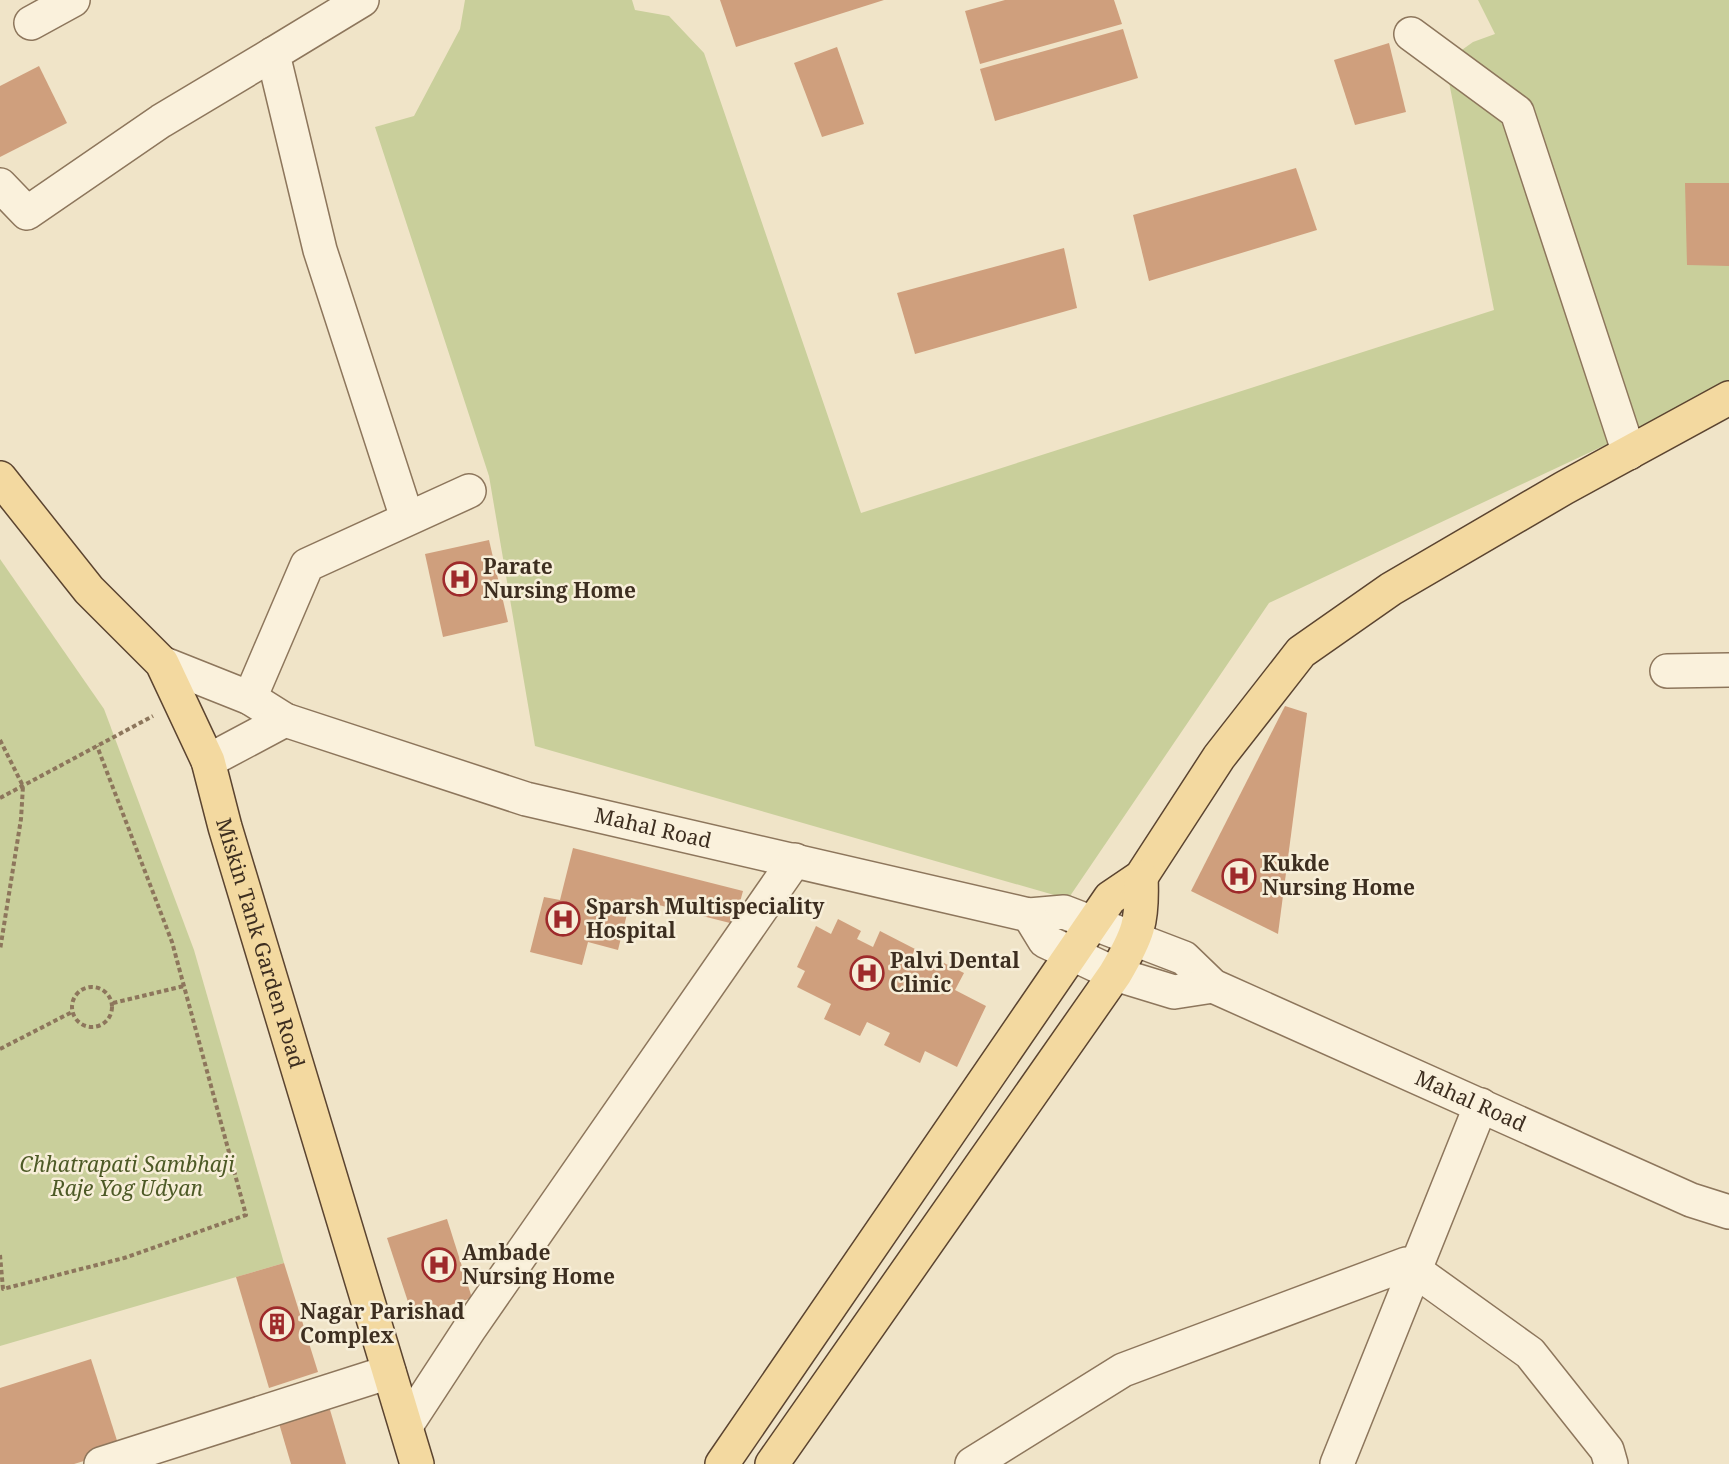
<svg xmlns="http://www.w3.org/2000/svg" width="1729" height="1464" viewBox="0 0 1729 1464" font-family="'Noto Serif',serif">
	<rect width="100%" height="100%" fill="#f0e4c8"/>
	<g fill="#c9cf9b">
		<polygon points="465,0 632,0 635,10 669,16 704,53 861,513 1494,310 1445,62 1473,42 1495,34 1478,0 1729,0 1729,387 1269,603 1068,899 535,746 489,476 375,127 414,116 460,29"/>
		<polygon points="0,559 104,709 194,950 284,1263 0,1346"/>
	</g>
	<g fill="#cf9f7d">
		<polygon points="720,0 884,0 736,47"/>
		<polygon points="1005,0 1114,0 1122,24 980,64 965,11"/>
		<polygon points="1123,29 1138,78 995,121 980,69"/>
		<polygon points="1389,43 1406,112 1355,125 1334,60"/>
		<polygon points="837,47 864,124 822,137 794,63"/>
		<polygon points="39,66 67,123 0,157 0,86"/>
		<polygon points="1296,168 1317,230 1149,281 1133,215"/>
		<polygon points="1685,183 1729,183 1729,266 1687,265"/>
		<polygon points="1064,248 1077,308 915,354 897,293"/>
		<polygon points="489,540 508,622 443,637 425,554"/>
		<polygon points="1285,706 1307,713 1278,934 1191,891"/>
		<polygon points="573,848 743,891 734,924 631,898 618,950 588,942 582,965 530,952 544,897 560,900"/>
		<polygon points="838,919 861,931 857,939 873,947 880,931 915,949 910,960 928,970 934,958 964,973 955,990 986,1006 957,1067 925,1051 920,1063 884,1045 890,1033 867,1022 860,1036 824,1019 831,1004 797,987 805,971 797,967 816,926 831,934"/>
		<polygon points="447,1219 472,1298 413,1317 387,1238"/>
		<polygon points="284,1263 318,1372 269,1388 236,1277"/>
		<polygon points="91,1359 120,1450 74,1464 0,1464 0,1388"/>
		<polygon points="328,1403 346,1464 291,1464 278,1420"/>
	</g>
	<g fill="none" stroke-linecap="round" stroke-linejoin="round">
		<g stroke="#8d765c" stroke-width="36">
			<g id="minor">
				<polyline points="362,0 273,54 320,250 407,518"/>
				<polyline points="31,23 73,0"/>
				<polyline points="1411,34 1517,112 1629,453"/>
				<polyline points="0,185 27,213 161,121 273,54"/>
				<path id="s1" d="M162 663 250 698 285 720 526 799 1029 915 1064 912 1184 958 1213 986 1691 1200 1729 1212"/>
				<polyline points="1667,671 1729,670"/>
				<polyline points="250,698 307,565 469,491"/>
				<polyline points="208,761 285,720"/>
				<polyline points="1029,915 1045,941 1115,974 1174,992 1213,986"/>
				<polyline points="406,1426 470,1328 795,860"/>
				<polyline points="101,1464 389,1372"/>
				<polyline points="972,1464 1123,1370 1406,1264 1530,1353 1607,1450 1611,1464"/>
				<polyline points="1337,1464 1481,1105"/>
			</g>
		</g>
		<g stroke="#5b4430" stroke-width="36">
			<g id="major">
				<path id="s2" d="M0 478 89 590 162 663 208 761 225 827 417 1464"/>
				<polyline points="722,1464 1110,898 1141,877 1219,757 1301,652 1391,589 1564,488 1729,398"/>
				<path d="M772 1464 1115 974C1138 935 1143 922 1141 877"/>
			</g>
		</g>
		<g stroke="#8d765c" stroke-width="4" stroke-dasharray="4.5 3" stroke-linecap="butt">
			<polyline points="0,740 23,786 21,819 0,950"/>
			<polyline points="0,798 153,716"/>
			<circle cx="92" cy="1007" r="20"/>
			<polyline points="113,1003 184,986"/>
			<polyline points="0,1049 72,1012"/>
			<polyline points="0,1255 3,1289 124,1258 246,1215 172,942 97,746"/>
		</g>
		<use href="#minor" stroke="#faf1dc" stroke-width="33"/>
		<use href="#major" stroke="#f3d9a0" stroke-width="33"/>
	</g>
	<defs>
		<g id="hospital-ring" transform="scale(1.725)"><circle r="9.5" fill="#f7eed8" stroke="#9e2a2b" stroke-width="1.5"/><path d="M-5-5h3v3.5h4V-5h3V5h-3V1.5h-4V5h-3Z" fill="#9e2a2b"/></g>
		<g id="building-ring" transform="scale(1.725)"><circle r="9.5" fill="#f7eed8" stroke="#9e2a2b" stroke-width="1.5"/><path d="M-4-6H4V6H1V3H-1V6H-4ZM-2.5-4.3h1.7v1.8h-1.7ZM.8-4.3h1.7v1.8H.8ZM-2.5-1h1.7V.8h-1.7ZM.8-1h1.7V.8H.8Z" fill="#9e2a2b"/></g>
	</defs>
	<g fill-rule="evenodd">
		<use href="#hospital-ring" x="460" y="579"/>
		<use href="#hospital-ring" x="1239" y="876"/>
		<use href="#hospital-ring" x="563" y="919"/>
		<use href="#hospital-ring" x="867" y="973"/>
		<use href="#hospital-ring" x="439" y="1265"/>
		<use href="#building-ring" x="277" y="1324"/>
	</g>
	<g text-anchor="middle" stroke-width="5" stroke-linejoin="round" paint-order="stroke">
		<g font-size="21" font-weight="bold" fill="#3d2e20" stroke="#f7eed8" text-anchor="start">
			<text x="483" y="574">Parate<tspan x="483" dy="24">Nursing Home</tspan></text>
			<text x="1262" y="871">Kukde<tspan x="1262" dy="24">Nursing Home</tspan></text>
			<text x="586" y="914">Sparsh Multispeciality<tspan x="586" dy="24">Hospital</tspan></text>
			<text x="890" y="968">Palvi Dental<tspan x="890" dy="24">Clinic</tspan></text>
			<text x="462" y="1260">Ambade<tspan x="462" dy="24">Nursing Home</tspan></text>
			<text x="300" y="1319">Nagar Parishad<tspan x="300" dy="24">Complex</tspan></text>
		</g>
		<g font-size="21" fill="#3d2e20" stroke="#f7eed8">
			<text dy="7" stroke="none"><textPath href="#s1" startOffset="520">Mahal Road</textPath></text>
			<text dy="7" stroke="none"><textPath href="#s2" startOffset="544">Miskin Tank Garden Road</textPath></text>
			<text dy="7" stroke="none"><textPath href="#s1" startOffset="1392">Mahal Road</textPath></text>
		</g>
		<g font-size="21" font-style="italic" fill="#4d5a26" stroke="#f7eed8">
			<text x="127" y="1172">Chhatrapati Sambhaji<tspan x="127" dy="24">Raje Yog Udyan</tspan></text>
		</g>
	</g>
</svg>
